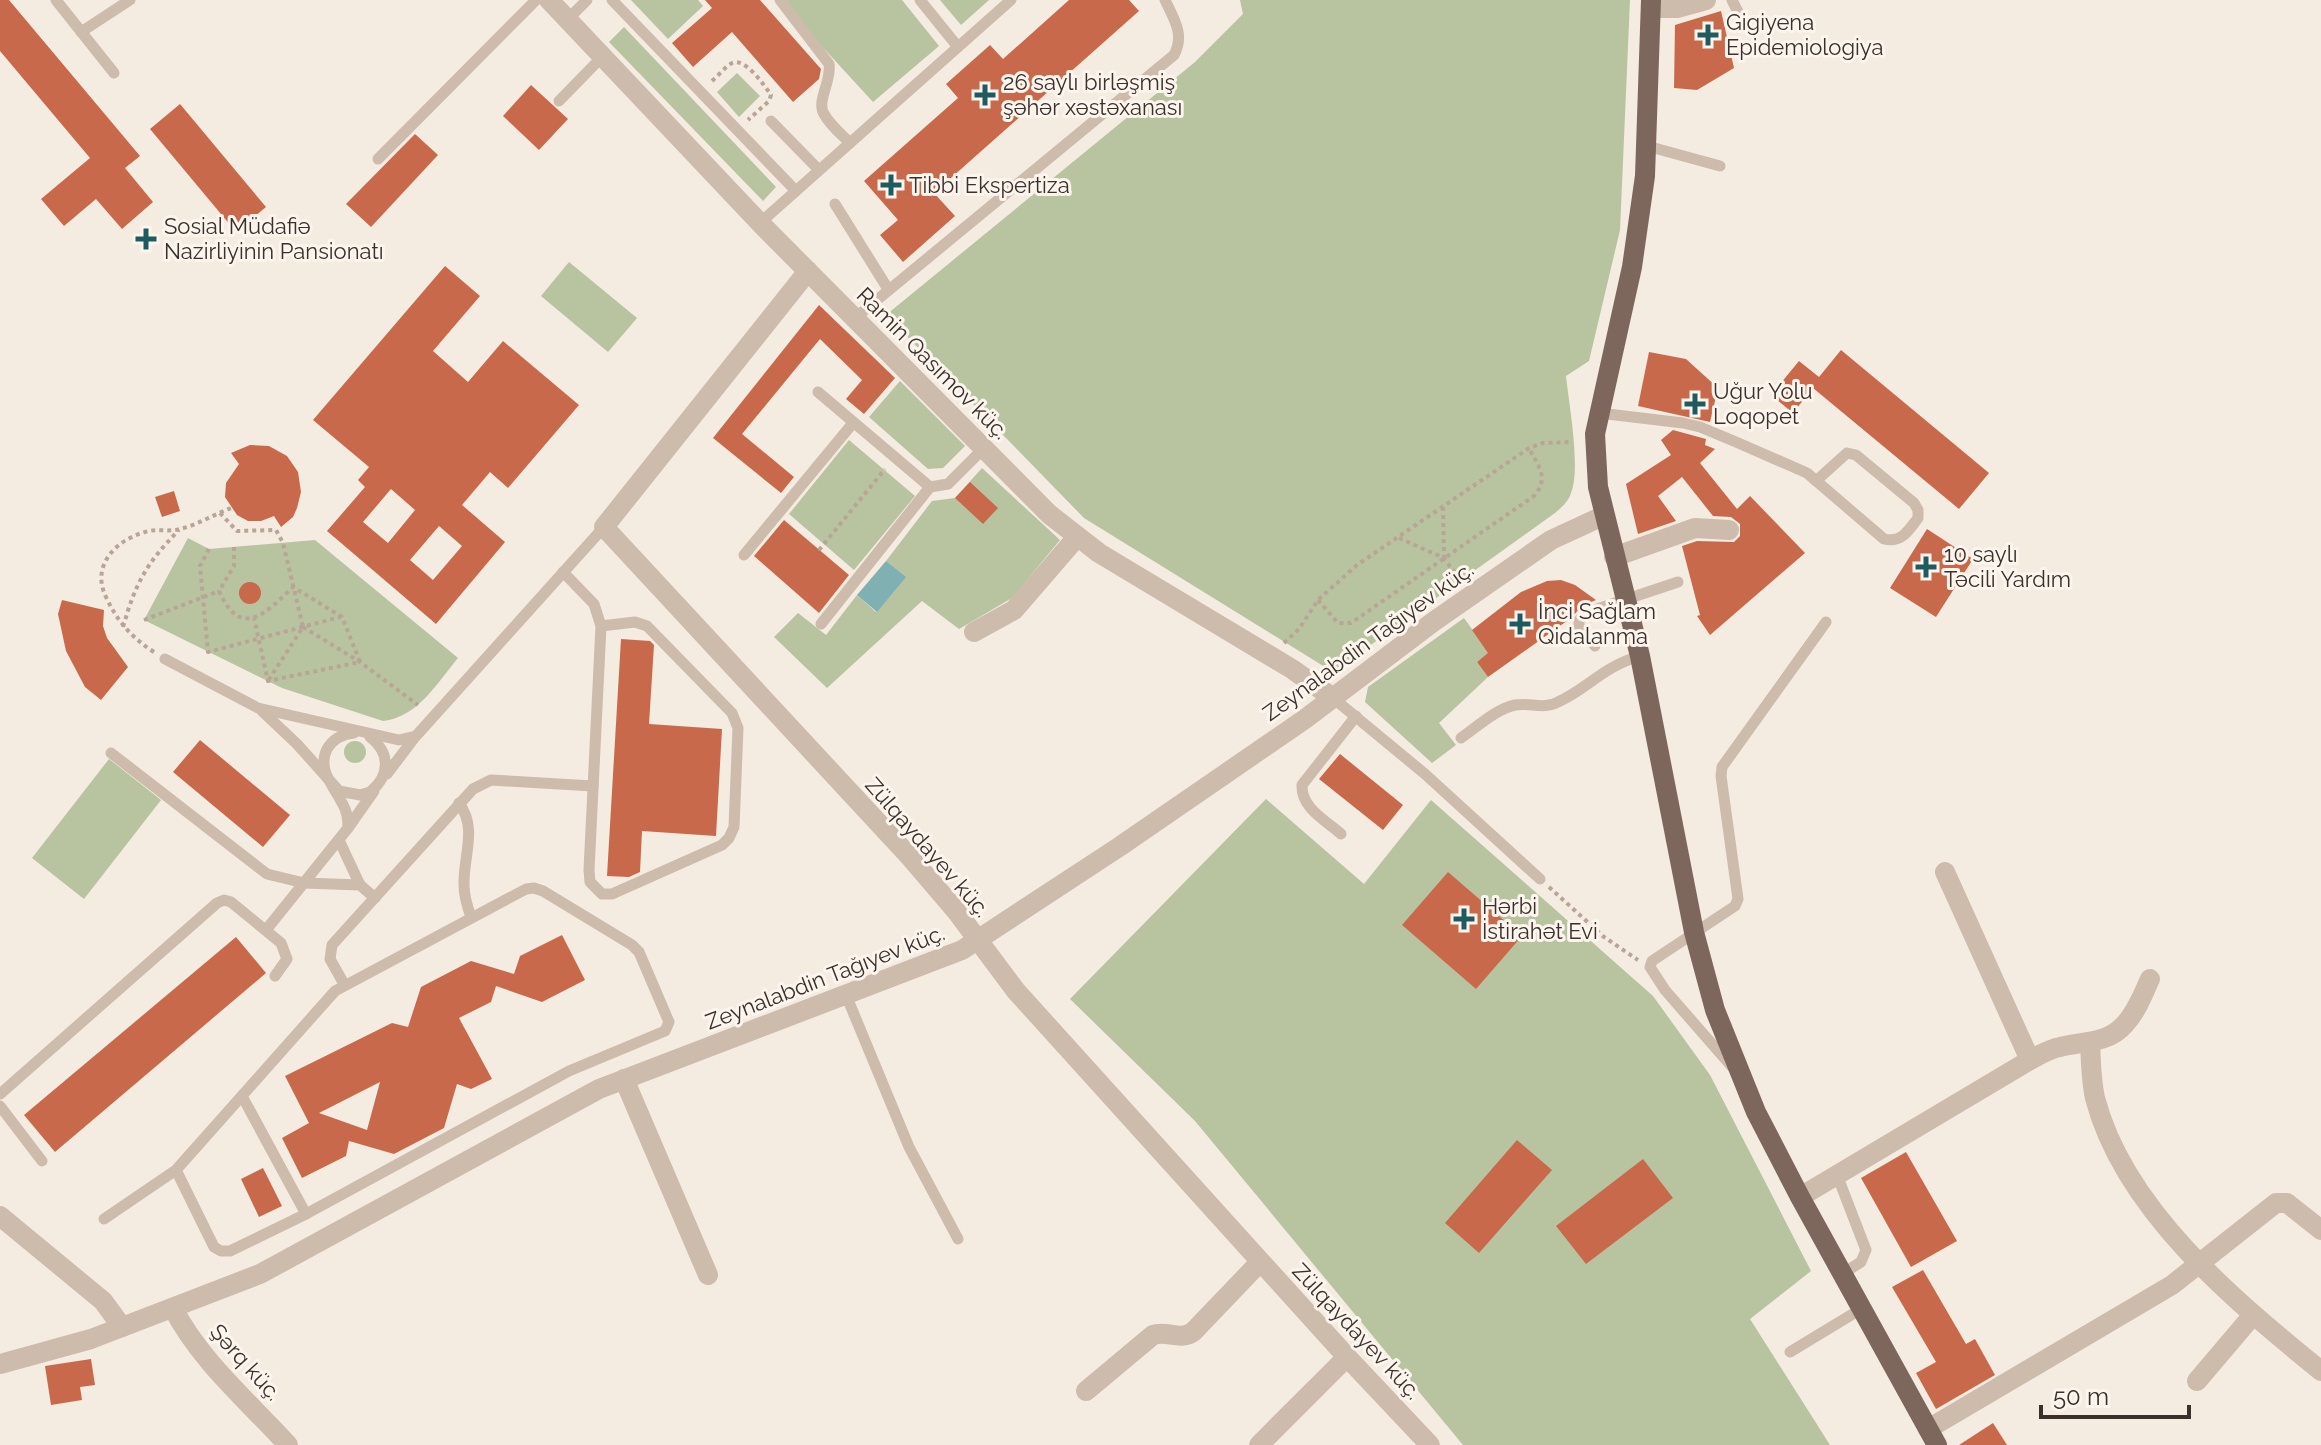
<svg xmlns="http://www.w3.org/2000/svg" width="2321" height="1445" viewBox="0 0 2321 1445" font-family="Raleway,sans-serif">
	<rect width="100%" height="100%" fill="#f4ebe1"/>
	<g fill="#b8c4a0">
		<polygon points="631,0 698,0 703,6 668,39"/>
		<polygon points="788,0 902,0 939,46 873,102 783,4"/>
		<polygon points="940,0 989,0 961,25"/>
		<path d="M1240 0H1630L1620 230 1589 361 1566 376C1569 405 1581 468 1571 493 1568 502 1562 507 1555 513L1333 672 1084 518 886 315 1195 62 1243 14Z"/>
		<polygon points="624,27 776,187 763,201 609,42"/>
		<polygon points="737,73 760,96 739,117 717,92"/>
		<polygon points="569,262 637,318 608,352 541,296"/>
		<polygon points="900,381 965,446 943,468 928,469 869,417"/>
		<polygon points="849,440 915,496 854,570 789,514"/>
		<polygon points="982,468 1060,540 1012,598 959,629 922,601 827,688 774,637 798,613 826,635 857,595 876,612 905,577 886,561 932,501 955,498"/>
		<path d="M188 538 209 549 315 540 458 658C437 683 418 717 383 721L282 688 144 620Z"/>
		<polygon points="1464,618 1489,653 1477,662 1488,677 1439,723 1456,745 1432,763 1365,702 1368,687"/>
		<circle cx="355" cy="752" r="11"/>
		<polygon points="109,759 161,800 84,899 32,858"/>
		<polygon points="1266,799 1364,884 1431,800 1653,996 1710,1075 1811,1271 1750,1319 1830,1445 1463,1445 1195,1121 1070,999"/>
	</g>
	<polygon fill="#7fb0b2" points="886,561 906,577 877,612 857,595"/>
	<g fill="#c8694b" fill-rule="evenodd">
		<polygon points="0,0 9,0 140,156 125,168 153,202 122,229 96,199 64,226 41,199 90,158 0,51"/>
		<polygon points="705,0 760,0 821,69 819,79 793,102 732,32 693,67 672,43 712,8"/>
		<polygon points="1069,0 1129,0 1139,11 934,193 955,216 903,262 880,235 898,220 864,181 958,98 946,84 990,45 1003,59"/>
		<polygon points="1721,11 1734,68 1697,90 1674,88 1675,25"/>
		<polygon points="531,85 568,119 539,150 503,116"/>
		<polygon points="180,104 266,207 236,232 150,129"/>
		<polygon points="415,134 438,155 371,227 346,204"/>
		<path d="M445 266 480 296 433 351 468 382 503 341 579 405 508 488 490 472 462 505 505 542 436 624 327 531 365 487 358 480 369 467 313 420ZM391 489 415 510 388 543 363 522ZM439 526 462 546 433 580 410 560Z"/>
		<polygon points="819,305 895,378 864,414 846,399 862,380 820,339 742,434 794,477 781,493 713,438"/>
		<polygon points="1841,350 1989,473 1959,509 1813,388 1793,413 1771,395 1799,361 1819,377"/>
		<polygon points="1649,352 1686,359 1718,388 1710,422 1638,406"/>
		<polygon points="1673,430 1706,439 1705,445 1715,449 1700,463 1737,509 1750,496 1805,553 1710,635 1697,616 1700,615 1682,546 1697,541 1734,542 1740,536 1740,524 1731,517 1713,516 1682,477 1658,496 1676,521 1638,534 1626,484 1671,455 1661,440"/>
		<polygon points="250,445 269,446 287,456 298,472 301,492 297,508 293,517 281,527 274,516 261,521 248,521 237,515 225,497 226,483 239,464 231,453"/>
		<polygon points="970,482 998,508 983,524 955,498"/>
		<polygon points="174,491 180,511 162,517 155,497"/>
		<polygon points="784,520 849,575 819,613 754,556"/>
		<polygon points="1927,529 1973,559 1936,617 1890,588"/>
		<polygon points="1561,580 1575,585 1596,600 1582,606 1571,618 1488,677 1477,662 1488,653 1472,630 1521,592 1547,581"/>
		<circle cx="250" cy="593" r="11"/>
		<polygon points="62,600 104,610 103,626 107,638 128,667 101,700 85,687 66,651 58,614"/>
		<polygon points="621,639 650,641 654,645 649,724 722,729 716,836 642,831 640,872 629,877 607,876"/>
		<polygon points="200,740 290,815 263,847 173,772"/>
		<polygon points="1340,754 1403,805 1383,830 1319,779"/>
		<polygon points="1448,872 1522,936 1476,989 1402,925"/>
		<path d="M562 935 585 980 542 1002 496 986 491 1002 459 1018 492 1079 471 1089 457 1084 444 1128 394 1154 349 1141 346 1156 302 1178 282 1138 309 1123 285 1076 392 1023 408 1027 421 987 471 961 514 974 520 956ZM380 1082 367 1130 319 1113Z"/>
		<polygon points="236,937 266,973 55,1152 24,1115"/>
		<polygon points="1517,1140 1552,1170 1479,1253 1445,1223"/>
		<polygon points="1906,1152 1957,1241 1911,1267 1861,1178"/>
		<polygon points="1643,1159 1673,1198 1586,1264 1556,1226"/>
		<polygon points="263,1168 282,1206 259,1217 241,1179"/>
		<polygon points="1923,1270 1966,1344 1975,1339 1995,1375 1936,1409 1916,1373 1936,1362 1892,1287"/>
		<polygon points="91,1359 95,1385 80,1387 82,1400 51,1405 45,1366"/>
		<polygon points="1993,1423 2007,1445 1959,1445"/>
	</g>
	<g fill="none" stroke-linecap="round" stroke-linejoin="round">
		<g stroke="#b9a596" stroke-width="4" stroke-dasharray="4 4" stroke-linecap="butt">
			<path d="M712 81C718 76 725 67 732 63 745 57 764 85 771 95L769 101 748 120"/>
			<polyline points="1443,507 1444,558"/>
			<polyline points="220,513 237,531 276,530 283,543 303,627 268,681"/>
			<polyline points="1399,538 1444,558 1459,579"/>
			<path d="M234 547V566L219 591C241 641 267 612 293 587L342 617 360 662 268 681 254 618"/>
			<polyline points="209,549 200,566 208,652 340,617"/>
			<polyline points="819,550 885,469"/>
			<path d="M1318 600 1338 623H1351L1534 496C1550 477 1538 467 1529 448"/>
			<polyline points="144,620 219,591"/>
			<path d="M123 627C136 582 146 564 179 530"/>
			<polyline points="303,627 360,662 418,705"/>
			<polyline points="1284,643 1299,629 1318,600 1357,565 1529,448 1543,443 1572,442"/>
			<path d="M154 652C132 638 117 621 106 597 90 564 118 538 149 531 159 529 170 532 180 529 197 525 215 514 231 508"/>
			<polyline points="1549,887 1604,937 1638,960"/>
		</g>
		<g stroke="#cdbbac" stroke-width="11">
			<polyline points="56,0 114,73"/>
			<polyline points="612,0 796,191"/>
			<path d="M780 0 829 64C832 81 816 101 824 114 830 125 841 134 850 143"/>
			<polyline points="920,0 958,47"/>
			<polyline points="1732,0 1745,26"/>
			<polyline points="567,20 587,0"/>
			<polyline points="81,32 130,0"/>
			<polyline points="559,101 602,57"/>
			<polyline points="771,121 819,170"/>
			<polyline points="1647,146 1720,166"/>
			<polyline points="378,159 536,0"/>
			<polyline points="835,204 888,289"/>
			<polyline points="760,223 1011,0"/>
			<path d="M855 318 1174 55C1185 35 1174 19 1165 0"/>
			<polyline points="818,392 930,487 948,484 983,449"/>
			<path d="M1599 413 1683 423 1700 427 1736 442 1807 473 1884 539C1902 543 1908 531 1918 518V510L1914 503 1856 455 1847 453 1816 481"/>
			<polyline points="744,555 853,423"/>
			<polyline points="563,572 594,604 601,626 589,870 590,882 602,894 612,894 722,845 729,838 734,827 738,728 732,713 647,626 635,622 601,626"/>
			<polyline points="821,624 930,487"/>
			<polyline points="1595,646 1579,626 1579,620 1588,612 1678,582"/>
			<polyline points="165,659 258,708 399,740 416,736 604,527"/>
			<polyline points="1333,698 1425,774 1540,879"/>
			<path d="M262 711 297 744 339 791 360 795 370 792C390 776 391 753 370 737"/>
			<path d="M1461 738C1477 727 1496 709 1515 705 1530 702 1543 710 1558 702 1590 687 1602 667 1640 656"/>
			<polyline points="111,753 267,874 304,883 360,885 375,898"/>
			<polyline points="387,774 415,737"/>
			<path d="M459 803C478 829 463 856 464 885 464 897 467 906 471 917"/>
			<path d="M348 828C348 821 348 816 345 809 337 789 316 772 327 749 333 739 343 734 354 733"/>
			<path d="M1341 834C1325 820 1301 808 1302 785L1356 716"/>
			<polyline points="339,840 360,885"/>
			<polyline points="266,930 348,828 374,791"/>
			<polyline points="344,984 330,959 332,945 473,789 491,780 593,786"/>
			<polyline points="846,995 909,1147 958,1239"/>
			<polyline points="1733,1068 1665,990 1650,967 1652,961 1735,906 1738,899 1721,776 1722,767 1826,622"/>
			<polyline points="0,1094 217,903 224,900 231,902 281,943 287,959 275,976"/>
			<polyline points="242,1096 306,1214"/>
			<polyline points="0,1106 42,1161"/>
			<polyline points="1837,1175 1866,1250 1861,1262 1842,1274"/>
			<polyline points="104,1219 176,1170 335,991 526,889 534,888 543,891 632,945 639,952 669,1022 665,1031 569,1071 306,1214 230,1251 221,1251 214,1247 176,1170"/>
			<polyline points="1790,1352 1861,1309"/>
		</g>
		<g stroke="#cdbbac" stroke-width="20">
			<polyline points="1651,8 1677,8 1706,0"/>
			<polyline points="808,271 604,527 910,857 957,912 1016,991 1347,1357 1430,1445"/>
			<polyline points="1614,557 1695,528 1729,530"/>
			<polyline points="974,632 1014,610 1077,537"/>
			<polyline points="1945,872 2030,1060"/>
			<path d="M2090 1043C2091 1061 2091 1080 2095 1098 2124 1210 2235 1301 2321 1371"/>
			<polyline points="624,1079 708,1275"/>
			<path d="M1800 1197 2030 1060C2040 1055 2049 1049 2060 1047 2083 1041 2108 1044 2125 1024 2137 1011 2143 994 2150 979"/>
			<polyline points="0,1216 103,1301 122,1327"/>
			<path d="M173 1308C200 1361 249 1402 288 1445"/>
			<polyline points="2197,1381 2253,1315"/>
			<path d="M1086 1391 1153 1335C1167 1330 1179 1341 1193 1332L1260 1262"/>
			<polyline points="1928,1429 2172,1285 2276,1203 2287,1203 2321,1230"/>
			<polyline points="1259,1445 1347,1357"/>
		</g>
		<g stroke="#cdbbac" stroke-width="20">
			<polyline points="549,0 760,223 1049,514 1099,553 1292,669 1333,698"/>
			<polyline points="0,1364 91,1339 260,1274 599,1089 962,950 1119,847 1305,719 1433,622 1551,540 1603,516"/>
		</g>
		<polyline stroke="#7d675c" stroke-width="20" points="1651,0 1645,176 1632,267 1595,434 1598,487 1640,656 1694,932 1715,1010 1756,1112 1800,1197 1937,1445"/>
	</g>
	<g fill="#1f5a5e" stroke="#fbf5ee" stroke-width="3">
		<path d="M1704 23h8v8h8v8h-8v8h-8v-8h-8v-8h8z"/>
		<path d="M981 83h8v8h8v8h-8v8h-8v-8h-8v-8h8z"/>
		<path d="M887 173h8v8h8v8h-8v8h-8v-8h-8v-8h8z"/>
		<path d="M142 227h8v8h8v8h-8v8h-8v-8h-8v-8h8z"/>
		<path d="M1691 392h8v8h8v8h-8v8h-8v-8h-8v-8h8z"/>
		<path d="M1922 555h8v8h8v8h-8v8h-8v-8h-8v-8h8z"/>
		<path d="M1516 612h8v8h8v8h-8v8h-8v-8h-8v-8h8z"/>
		<path d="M1460 907h8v8h8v8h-8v8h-8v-8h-8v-8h8z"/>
	</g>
	<g text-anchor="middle" stroke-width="6" stroke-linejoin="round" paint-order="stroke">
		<g font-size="22" fill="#3b302b" stroke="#fbf5ee" text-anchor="start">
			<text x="1726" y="30">Gigiyena<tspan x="1726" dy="25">Epidemiologiya</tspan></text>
			<text x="1003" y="90">26 saylı birləşmiş<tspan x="1003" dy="25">şəhər xəstəxanası</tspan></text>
			<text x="909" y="193">Tibbi Ekspertiza</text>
			<text x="164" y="234">Sosial Müdafiə<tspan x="164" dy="25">Nazirliyinin Pansionatı</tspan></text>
			<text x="1713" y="399">Uğur Yolu<tspan x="1713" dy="25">Loqopet</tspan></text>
			<text x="1944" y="562">10 saylı<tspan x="1944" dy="25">Təcili Yardım</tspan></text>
			<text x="1538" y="619">İnci Sağlam<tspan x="1538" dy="25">Qidalanma</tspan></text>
			<text x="1482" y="914">Hərbi<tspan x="1482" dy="25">İstirahət Evi</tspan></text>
		</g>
		<g font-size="22" fill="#3b302b" stroke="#fbf5ee">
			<text transform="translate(933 363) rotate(45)" y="8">Ramin Qasımov küç.</text>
			<text transform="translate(1368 641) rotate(-36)" y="8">Zeynalabdin Tağıyev küç.</text>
			<text transform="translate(928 847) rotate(49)" y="8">Zülqaydayev küç.</text>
			<text transform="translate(825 977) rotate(-21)" y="8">Zeynalabdin Tağıyev küç.</text>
			<text transform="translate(1357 1331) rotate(47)" y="8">Zülqaydayev küç.</text>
			<text transform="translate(246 1362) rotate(48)" y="8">Şərq küç.</text>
		</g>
	</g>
	<path d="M2041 1405v12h148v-12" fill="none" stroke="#3b302b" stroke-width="4"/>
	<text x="2053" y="1405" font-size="24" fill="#3b302b" stroke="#fbf5ee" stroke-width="6" paint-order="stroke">50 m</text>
</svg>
